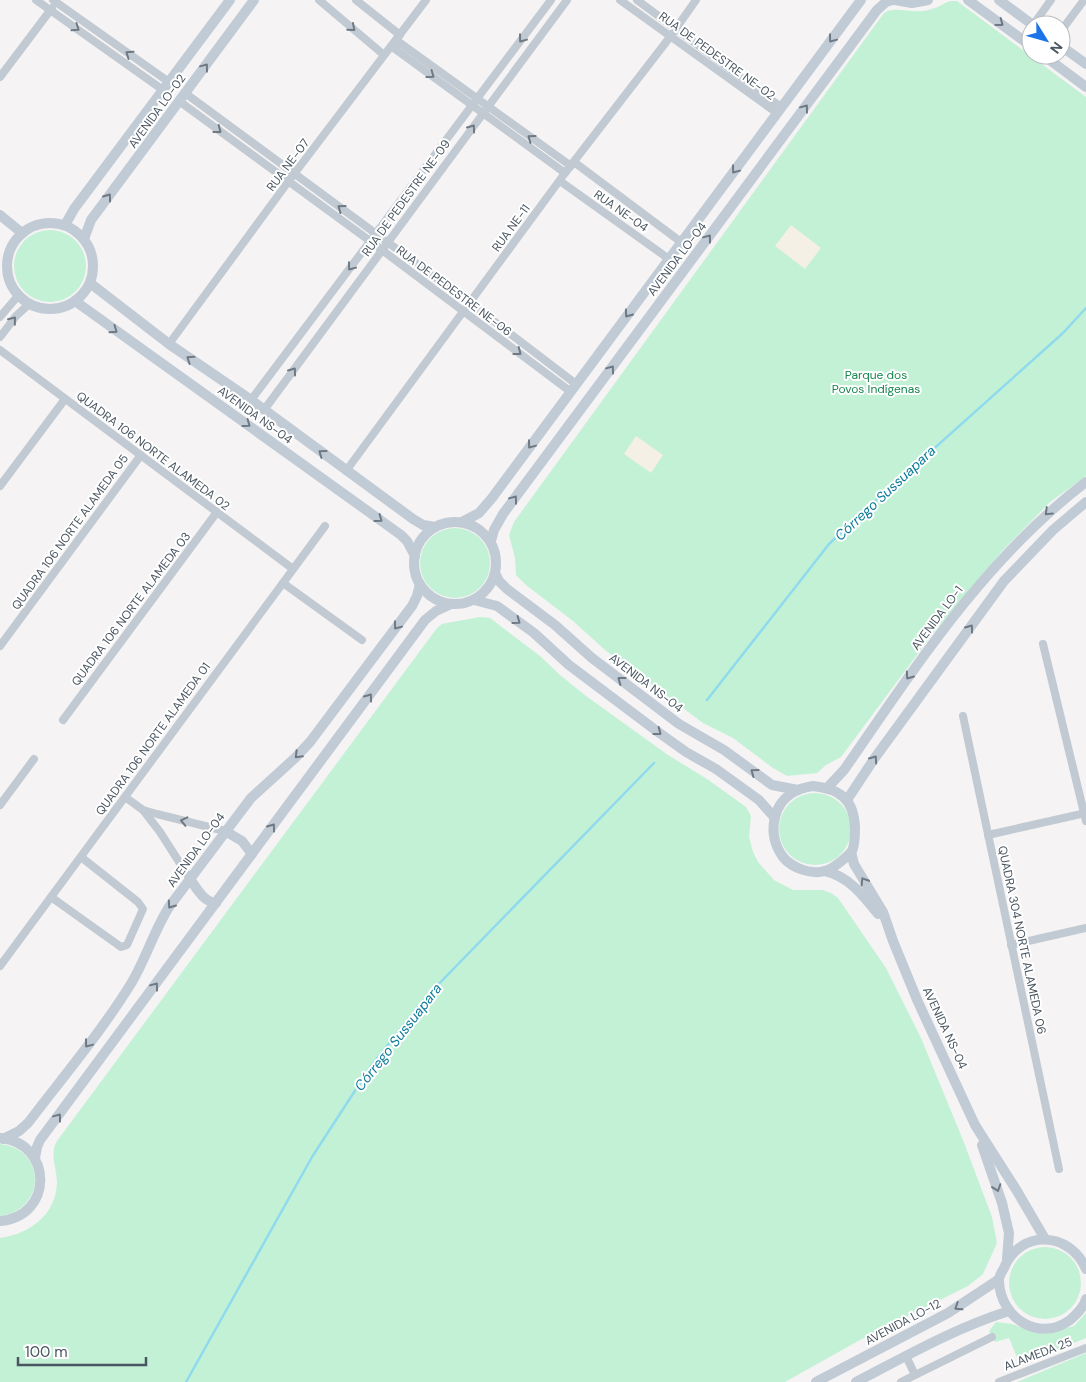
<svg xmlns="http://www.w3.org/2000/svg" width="1086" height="1382" viewBox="0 0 1086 1382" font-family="'DM Sans',sans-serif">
	<rect width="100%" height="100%" fill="#f5f3f3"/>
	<g fill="#c3f1d5">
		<path d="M950 1H957L1086 97V476L1050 502 1003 550 931 636 841 757 826 765 817 773 787 776 773 768 733 738 703 723 605 650 573 621 526 585 516 575 515 558 509 535 514 522 884 13C893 6 911 13 923 11 933 10 941 5 950 1Z"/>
		<circle cx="50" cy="266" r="36"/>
		<circle cx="455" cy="563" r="35"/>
		<path d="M480 617 490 618 540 656 560 675 586 696 668 755 707 779 746 807 751 816 749 837 753 852 758 862 774 880 793 890H823L831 893 838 898 886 968 921 1038 963 1140 992 1217 997 1243 983 1274 968 1286 860 1340 785 1382H0V1238C29 1234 56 1215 57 1183 57 1168 49 1154 57 1141L437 628 442 624 447 623Z"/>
		<circle cx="815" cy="829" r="36"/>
		<path d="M0 1144C47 1149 46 1210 0 1216Z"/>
		<circle cx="1045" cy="1283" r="36"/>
		<polygon points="1086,1313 1086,1338 1020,1365 1009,1338 995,1342 989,1331 996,1322 1012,1324 1030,1331 1047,1334 1074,1326"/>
		<polygon points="1086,1353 1086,1382 1017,1382"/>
	</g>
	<g fill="#f5f0e5">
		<polygon points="791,225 821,248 805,269 775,246"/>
		<polygon points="636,436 663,455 651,473 624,454"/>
	</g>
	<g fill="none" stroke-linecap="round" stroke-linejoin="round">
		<g stroke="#90daee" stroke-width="2.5">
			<polyline points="707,700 829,544 852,522 1063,333 1086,308"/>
			<polyline points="186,1382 312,1157 371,1066 428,995 654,763"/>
		</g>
		<g stroke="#c1cad2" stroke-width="8">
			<polyline points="36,0 163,90"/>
			<polyline points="53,0 169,82"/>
			<polyline points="319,0 384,55"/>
			<polyline points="356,0 400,35"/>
			<polyline points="620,0 777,113"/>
			<polyline points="637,0 781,107"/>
			<polyline points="1033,25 1051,0"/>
			<polyline points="1061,31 1084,0"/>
			<polyline points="396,40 571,166"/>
			<polyline points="391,46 565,173"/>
			<polyline points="0,77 52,8"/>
			<polyline points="185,93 470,303 576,384"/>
			<polyline points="179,101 370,241 571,392"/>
			<polyline points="574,162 681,242"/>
			<polyline points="560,181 669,259"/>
			<polyline points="0,317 17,297"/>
			<polyline points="0,337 16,316 28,305"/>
			<polyline points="169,344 288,182 426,0"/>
			<polyline points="0,350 293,569"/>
			<polyline points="251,400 551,0"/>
			<polyline points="264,410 567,0"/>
			<polyline points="346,471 565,173 670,37 696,0"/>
			<polyline points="0,486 65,399"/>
			<polyline points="283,583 362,640"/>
			<polyline points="1043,644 1086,821"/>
			<polyline points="0,646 141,455"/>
			<polyline points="963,716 1059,1169"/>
			<polyline points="63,720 217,512"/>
			<polyline points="125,797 143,810 157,814 225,831"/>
			<polyline points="0,805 34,759"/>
			<polyline points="143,810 160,832 190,879"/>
			<polyline points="988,835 1086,813"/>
			<polyline points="51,897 121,947 127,945 143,909 138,902 81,857"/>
			<polyline points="1011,945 1086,928"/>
			<polyline points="0,966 325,526"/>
			<polyline points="906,1356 915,1375"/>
			<polyline points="901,1382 992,1337"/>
			<polyline points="999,1382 1086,1348"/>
		</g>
		<g stroke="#c1cbd6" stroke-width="10">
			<polyline points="895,0 912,3 928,0"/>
			<polyline points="968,0 1031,46"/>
			<polyline points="999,0 1033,25"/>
			<polyline points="1061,46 1086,64"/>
			<polyline points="1043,55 1086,87"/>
			<polyline points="0,215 22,233"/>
			<circle cx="50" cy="266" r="43"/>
			<polyline points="65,225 74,209 230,0"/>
			<polyline points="84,239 91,220 254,0"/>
			<polyline points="90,283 169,344 251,400 413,519 423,525 435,527"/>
			<polyline points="75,301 401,535 407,541 415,556"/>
			<circle cx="455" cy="563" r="41"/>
			<polyline points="462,522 479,513 492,498 861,0"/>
			<polyline points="491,541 494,530 503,514 877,10 886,2 893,0"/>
			<polyline points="495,573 499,581 507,589 555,625 592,658 679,724 724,750 772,785 798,790"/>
			<polyline points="474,600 497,606 534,633 569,665 658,732 686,752 716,769 759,800 775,818"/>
			<path d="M813 786C840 789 854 799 855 828 855 835 855 845 852 851 850 854 846 857 844 859 838 864 832 869 825 871 811 875 792 868 783 857 767 835 771 802 798 790 802 788 808 787 813 786Z"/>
			<path d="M828 787 844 770C916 666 985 559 1086 482"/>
			<polyline points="847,800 874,759 1004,581 1053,530 1086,502"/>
			<polyline points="225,831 242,841 252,854"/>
			<polyline points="851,852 854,864 883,912 893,941 918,1002 975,1125 1017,1191 1045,1239"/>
			<path d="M825 871C848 876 863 895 878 914"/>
			<path d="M190 879C197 889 204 902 216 903"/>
			<path d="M3 1139 19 1131 28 1123C63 1077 102 1031 132 982 146 958 154 931 169 907L251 798 295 758 310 742 412 606 417 596 420 584"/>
			<polyline points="982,1145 1002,1203 1009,1233 1007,1259"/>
			<polyline points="35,1158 37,1147 40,1140 425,620 436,611 451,604"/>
			<path d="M0 1221C53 1217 54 1144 1 1138"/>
			<path d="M1086 1269C1070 1231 1020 1229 1004 1268 1002 1272 998 1277 999 1282 1001 1318 1039 1343 1070 1320 1077 1314 1084 1307 1086 1299"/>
			<polyline points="816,1382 948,1313 998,1280"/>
			<path d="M856 1382C906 1356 955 1328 1009 1311"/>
		</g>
	</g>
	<defs><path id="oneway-chevron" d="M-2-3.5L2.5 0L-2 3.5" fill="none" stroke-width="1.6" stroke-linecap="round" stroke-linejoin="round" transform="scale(1.25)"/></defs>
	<g stroke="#6e7984">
		<use href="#oneway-chevron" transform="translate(1000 23) rotate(37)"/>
		<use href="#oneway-chevron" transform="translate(832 39) rotate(127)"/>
		<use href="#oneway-chevron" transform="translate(205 67) rotate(-53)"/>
		<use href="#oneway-chevron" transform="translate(805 108) rotate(-53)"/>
		<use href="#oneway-chevron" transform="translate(735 170) rotate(127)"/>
		<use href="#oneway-chevron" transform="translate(108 197) rotate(-54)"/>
		<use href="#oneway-chevron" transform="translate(708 238) rotate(-53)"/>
		<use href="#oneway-chevron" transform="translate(628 314) rotate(126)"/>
		<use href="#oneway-chevron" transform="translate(114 330) rotate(35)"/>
		<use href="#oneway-chevron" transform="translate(190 359) rotate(-146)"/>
		<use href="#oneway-chevron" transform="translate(611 369) rotate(-53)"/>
		<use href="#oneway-chevron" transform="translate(247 424) rotate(36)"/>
		<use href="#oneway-chevron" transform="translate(531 445) rotate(127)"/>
		<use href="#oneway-chevron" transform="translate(322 453) rotate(-144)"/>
		<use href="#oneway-chevron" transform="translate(514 499) rotate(-53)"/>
		<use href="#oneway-chevron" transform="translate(1048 512) rotate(136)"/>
		<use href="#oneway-chevron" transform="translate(379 519) rotate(36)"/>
		<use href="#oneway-chevron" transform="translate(517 621) rotate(36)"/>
		<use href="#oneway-chevron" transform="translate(397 626) rotate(127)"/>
		<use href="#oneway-chevron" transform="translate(970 628) rotate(-54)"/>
		<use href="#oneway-chevron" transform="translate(909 676) rotate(125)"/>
		<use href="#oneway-chevron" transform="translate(621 680) rotate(-143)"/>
		<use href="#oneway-chevron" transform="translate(369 697) rotate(-54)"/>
		<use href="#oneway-chevron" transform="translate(658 732) rotate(37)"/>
		<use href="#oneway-chevron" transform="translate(298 755) rotate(135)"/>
		<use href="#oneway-chevron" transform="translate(874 759) rotate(-55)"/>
		<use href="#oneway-chevron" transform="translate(754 772) rotate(-144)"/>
		<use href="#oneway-chevron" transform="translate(272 827) rotate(-54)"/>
		<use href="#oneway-chevron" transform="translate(864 881) rotate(-122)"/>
		<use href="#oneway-chevron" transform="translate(171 905) rotate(125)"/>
		<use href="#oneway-chevron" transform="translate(155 986) rotate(-53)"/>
		<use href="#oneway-chevron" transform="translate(88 1044) rotate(127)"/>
		<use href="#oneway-chevron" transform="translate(58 1117) rotate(-53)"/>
		<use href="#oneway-chevron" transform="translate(997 1188) rotate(71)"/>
		<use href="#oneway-chevron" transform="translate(958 1307) rotate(147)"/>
	</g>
	<g stroke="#6e7983">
		<use href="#oneway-chevron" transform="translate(76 28) rotate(35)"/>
		<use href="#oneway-chevron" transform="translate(352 28) rotate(40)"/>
		<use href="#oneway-chevron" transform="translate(522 39) rotate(127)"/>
		<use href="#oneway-chevron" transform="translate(129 54) rotate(-145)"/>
		<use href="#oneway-chevron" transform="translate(431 75) rotate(36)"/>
		<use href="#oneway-chevron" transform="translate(472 128) rotate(-54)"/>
		<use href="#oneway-chevron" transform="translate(218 130) rotate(37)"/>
		<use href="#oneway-chevron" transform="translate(531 138) rotate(-144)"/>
		<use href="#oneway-chevron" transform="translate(341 208) rotate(-144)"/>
		<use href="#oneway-chevron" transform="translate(351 267) rotate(127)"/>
		<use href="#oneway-chevron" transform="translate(13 320) rotate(-51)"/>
		<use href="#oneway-chevron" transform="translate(518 352) rotate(37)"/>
		<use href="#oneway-chevron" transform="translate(293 371) rotate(-54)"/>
		<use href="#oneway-chevron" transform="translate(184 821) rotate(-167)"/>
	</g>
	<g text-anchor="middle" stroke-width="4" stroke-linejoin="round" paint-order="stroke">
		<g font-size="12" fill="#4a5661" stroke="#fff">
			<text transform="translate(717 56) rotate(36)" y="4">RUA DE PEDESTRE NE-02</text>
			<text transform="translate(157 111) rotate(-54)" y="4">AVENIDA LO-02</text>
			<text transform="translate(288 165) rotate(-53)" y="4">RUA NE-07</text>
			<text transform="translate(406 198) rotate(-54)" y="4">RUA DE PEDESTRE NE-09</text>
			<text transform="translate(621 211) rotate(35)" y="4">RUA NE-04</text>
			<text transform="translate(511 228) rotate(-54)" y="4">RUA NE-11</text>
			<text transform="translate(677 259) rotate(-53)" y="4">AVENIDA LO-04</text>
			<text transform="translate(454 291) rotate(37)" y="4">RUA DE PEDESTRE NE-06</text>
			<text transform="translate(255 415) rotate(36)" y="4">AVENIDA NS-04</text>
			<text transform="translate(153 451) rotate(37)" y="4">QUADRA 106 NORTE ALAMEDA 02</text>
			<text transform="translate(70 532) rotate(-54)" y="4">QUADRA 106 NORTE ALAMEDA 05</text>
			<text transform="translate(131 609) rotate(-53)" y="4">QUADRA 106 NORTE ALAMEDA 03</text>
			<text transform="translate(937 618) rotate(-53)" y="4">AVENIDA LO-1</text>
			<text transform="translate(646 683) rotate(37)" y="4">AVENIDA NS-04</text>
			<text transform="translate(153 739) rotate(-54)" y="4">QUADRA 106 NORTE ALAMEDA 01</text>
			<text transform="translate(196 850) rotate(-54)" y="4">AVENIDA LO-04</text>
			<text transform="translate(1022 940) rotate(78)" y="4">QUADRA 304 NORTE ALAMEDA 06</text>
			<text transform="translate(945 1028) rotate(65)" y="4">AVENIDA NS-04</text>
			<text transform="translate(903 1322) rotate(-28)" y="4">AVENIDA LO-12</text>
			<text transform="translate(1038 1354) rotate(-21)" y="4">ALAMEDA 25</text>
		</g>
		<g font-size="12" fill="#17864f" stroke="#fff">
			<text x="876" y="379">Parque dos<tspan x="876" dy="14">Povos Indígenas</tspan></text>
		</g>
		<g font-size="14" font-style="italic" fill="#0c7c9b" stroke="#fff">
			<text transform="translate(885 493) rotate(-43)" y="5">Córrego Sussuapara</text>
			<text transform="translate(398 1037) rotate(-52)" y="5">Córrego Sussuapara</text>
		</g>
	</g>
	<g transform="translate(1046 40) rotate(127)"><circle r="24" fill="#ffffff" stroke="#b7bbc0"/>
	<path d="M0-4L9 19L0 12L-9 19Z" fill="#1a73e8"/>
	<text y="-8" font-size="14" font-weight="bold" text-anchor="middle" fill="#4a5661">N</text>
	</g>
	<path d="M18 1357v8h128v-8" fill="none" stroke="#4a5661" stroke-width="2.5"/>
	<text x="25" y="1357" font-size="15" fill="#4a5661" stroke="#ffffff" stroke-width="4" paint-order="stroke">100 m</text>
</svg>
